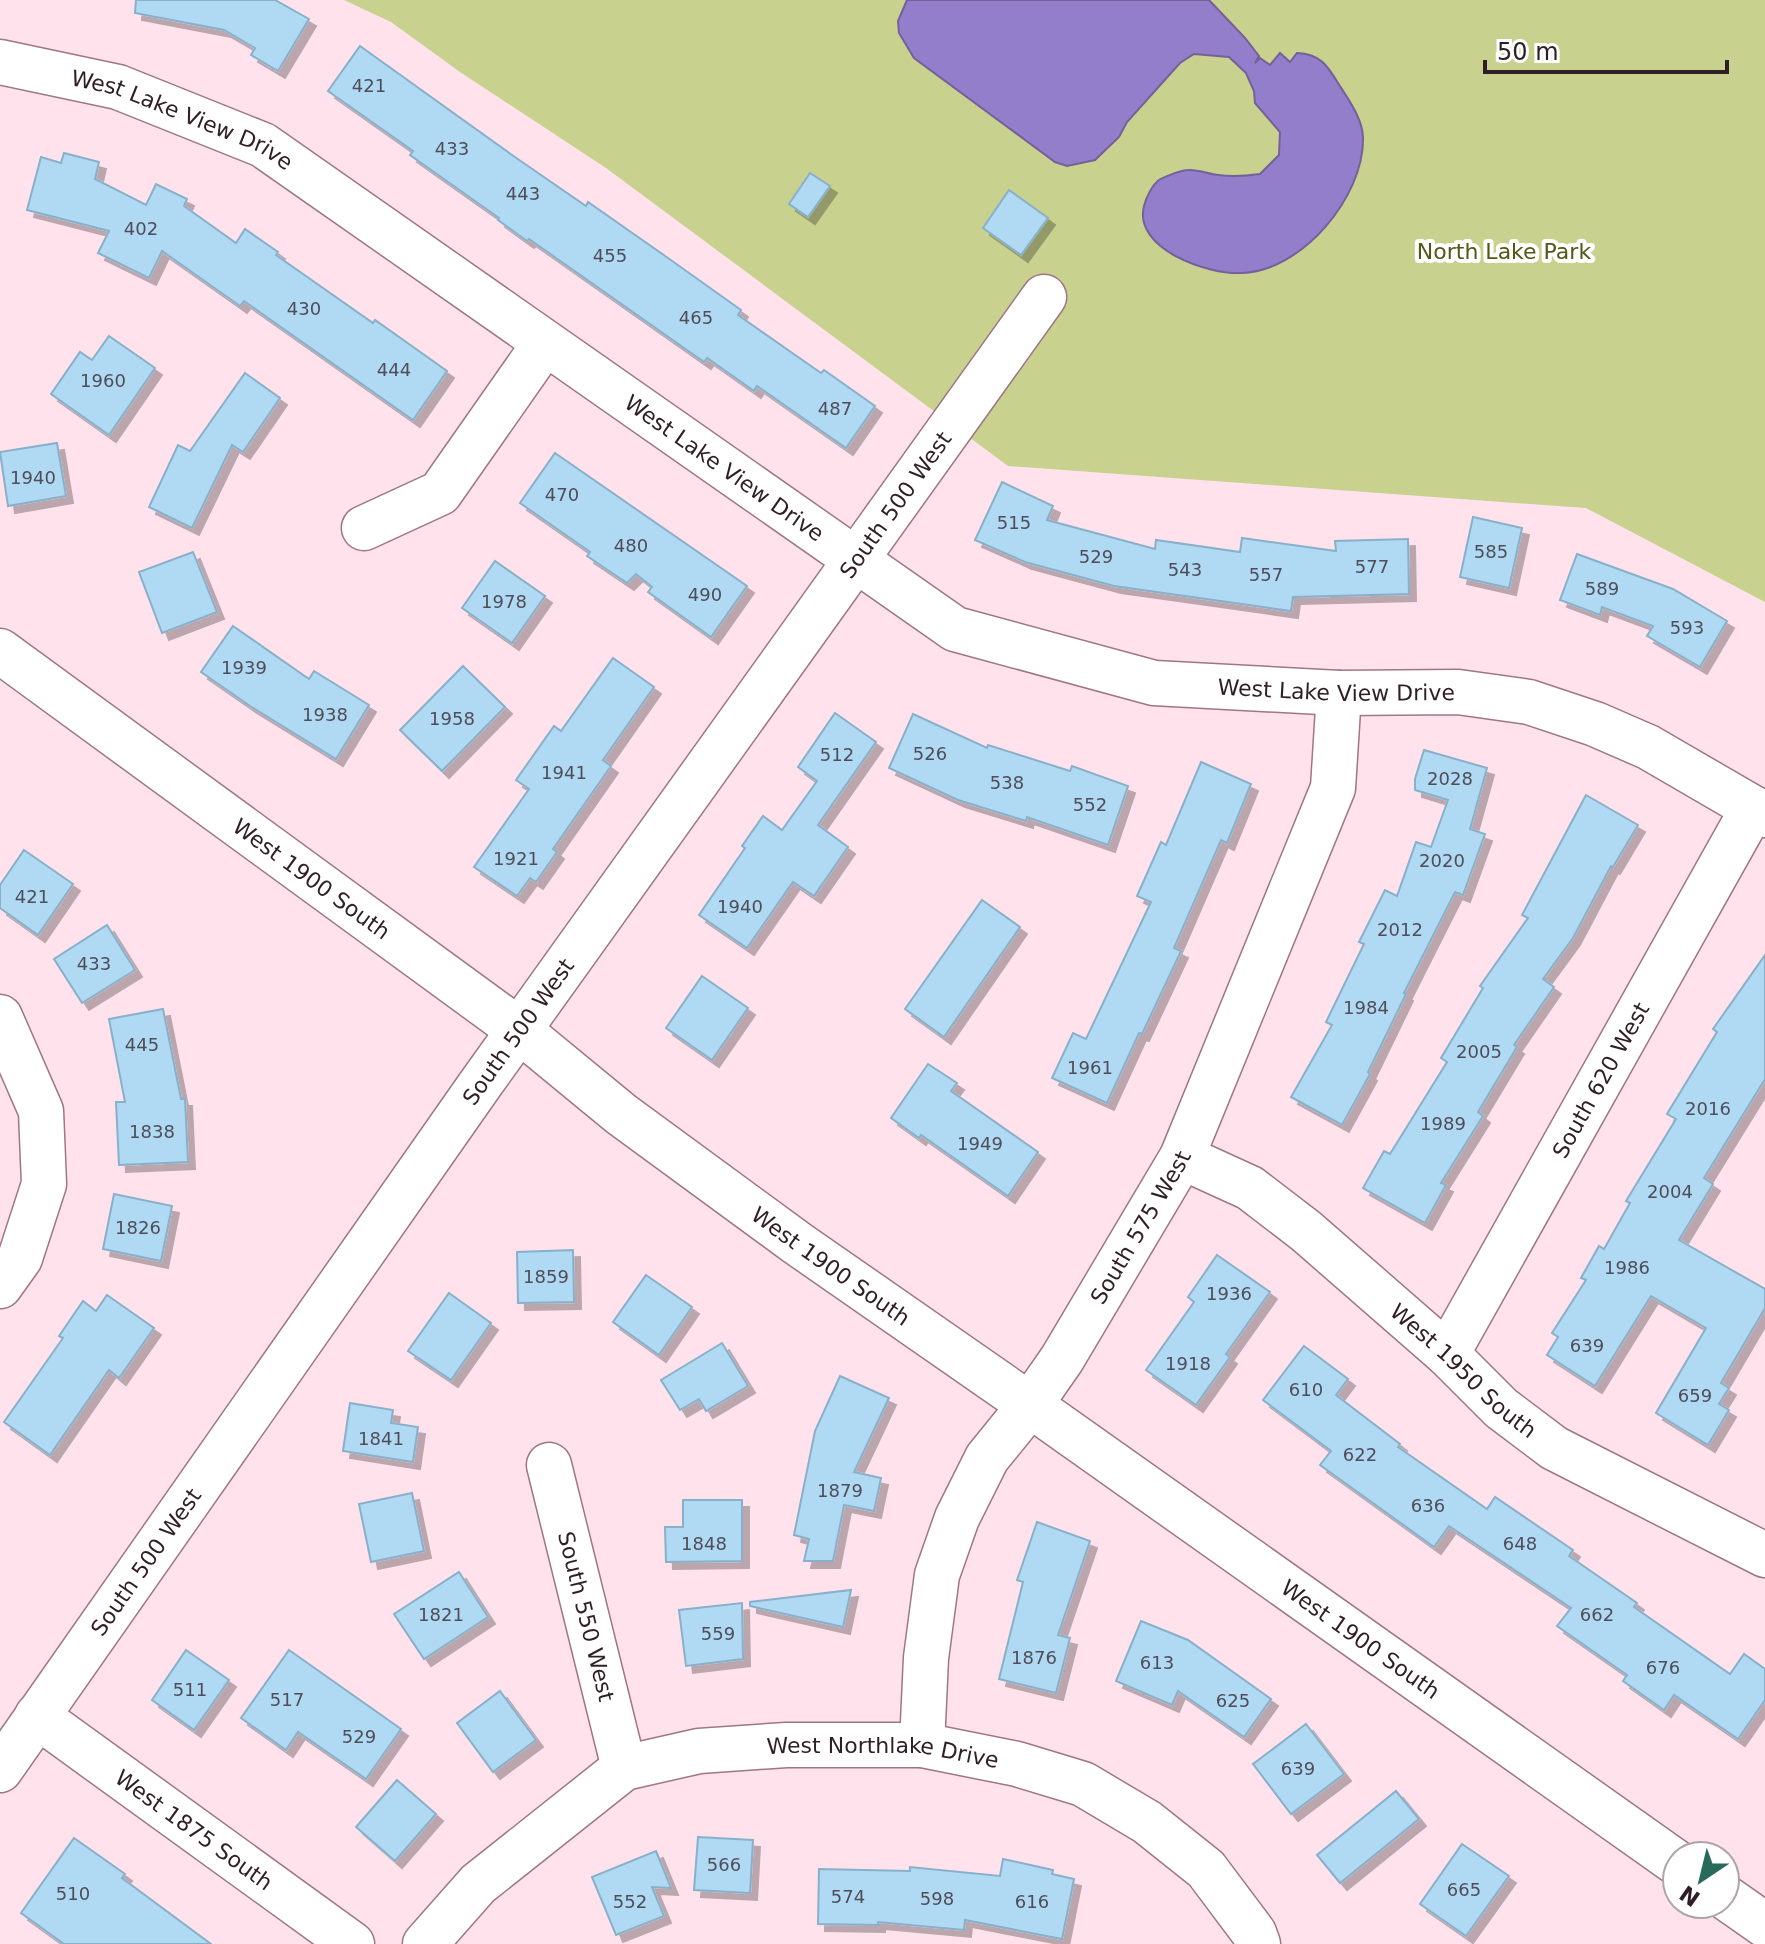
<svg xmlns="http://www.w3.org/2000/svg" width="1765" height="1944" viewBox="0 0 1765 1944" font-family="'DejaVu Sans',sans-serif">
	<defs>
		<filter id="shadow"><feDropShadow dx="7" dy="7" stdDeviation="0" flood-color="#0004"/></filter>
	</defs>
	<rect width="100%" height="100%" fill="#ffe2ec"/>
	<polygon fill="#c8d18e" points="344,0 1765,0 1765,602 1586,508 1008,466 606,168 460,72 391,22"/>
	<path fill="#927ecb" stroke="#746199" stroke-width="2" d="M907 0H1209L1245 38 1259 56 1255 63 1260 58 1270 65 1280 53 1290 62 1297 53C1320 54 1327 65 1338 83 1348 99 1363 119 1363 138 1364 197 1302 271 1242 273 1208 275 1133 249 1144 206 1146 198 1152 185 1159 180 1164 177 1181 170 1188 170 1197 169 1209 174 1218 175 1232 177 1246 176 1260 174L1279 155 1280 132 1255 103 1254 91 1246 73 1229 57 1194 54 1180 63 1127 122 1119 137 1095 160 1067 166 1055 162 914 58 899 33 898 21Z"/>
	<g fill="#b0d9f3" stroke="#88b0c9" stroke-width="2" filter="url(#shadow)">
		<polygon points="136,0 275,0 309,19 278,71 251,55 255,48 224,30 135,13"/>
		<polygon points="360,46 512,155 586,206 588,202 668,258 741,310 738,315 821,373 824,370 875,406 846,448 757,386 754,391 707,358 704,362 529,239 527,241 498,220 499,218 410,155 413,151 328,91"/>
		<polygon points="64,153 99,162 95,179 146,205 156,184 187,199 184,206 236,243 245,229 278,252 276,255 373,323 375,320 447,371 413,420 244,301 240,306 162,251 149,278 98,253 109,231 27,210 41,157 61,163"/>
		<polygon points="810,173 830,186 808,217 789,204"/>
		<polygon points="1009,190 1048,218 1021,255 983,228"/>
		<polygon points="109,336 155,368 109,435 51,394 80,352 92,360"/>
		<polygon points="245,373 280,398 243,452 232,445 192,528 149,507 178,445 190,451"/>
		<polygon points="57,443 66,496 8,506 0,452"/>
		<polygon points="555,453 747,586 711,637 648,592 652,587 636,574 627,583 587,556 590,552 520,503"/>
		<polygon points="1002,482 1053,506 1047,520 1155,549 1156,540 1240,552 1242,538 1336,551 1335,541 1408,539 1409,594 1293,597 1291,611 1114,586 1025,562 975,540"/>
		<polygon points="1473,517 1522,528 1509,588 1460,577"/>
		<polygon points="193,552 217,612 162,633 139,572"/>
		<polygon points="1577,554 1673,589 1727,621 1700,667 1647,636 1653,626 1602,607 1600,615 1560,600"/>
		<polygon points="495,561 545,596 512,643 462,608"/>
		<polygon points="233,626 309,679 314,671 369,705 336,759 250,706 201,672"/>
		<polygon points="613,658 654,687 603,760 611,766 553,849 557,852 536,882 530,878 517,896 474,867 529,789 516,780 554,726 561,731"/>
		<polygon points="463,666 505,707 442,771 400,730"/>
		<polygon points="835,713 876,742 818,825 848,847 814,896 793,882 747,948 699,915 745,848 742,846 763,816 782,830 817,781 798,767"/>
		<polygon points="913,714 987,748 988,745 1070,771 1072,766 1128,786 1108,845 1027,817 1026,821 958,800 889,768"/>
		<polygon points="1424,750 1487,768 1470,829 1485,834 1463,895 1455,892 1404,993 1406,994 1368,1072 1370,1074 1342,1125 1291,1097 1332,1025 1326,1022 1364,944 1359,942 1385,890 1397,896 1416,842 1431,847 1448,800 1415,790 1415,779"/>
		<polygon points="1201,762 1251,784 1227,843 1221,840 1174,948 1181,951 1142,1034 1139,1033 1107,1103 1052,1078 1073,1033 1086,1039 1151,902 1137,896 1161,842 1166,845"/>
		<polygon points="1586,795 1638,825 1613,867 1611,866 1573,938 1543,979 1554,987 1514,1045 1517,1047 1478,1112 1483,1116 1441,1183 1446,1185 1425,1223 1363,1188 1384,1151 1390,1154 1447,1062 1441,1058 1483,988 1480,986 1528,918 1522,915"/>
		<polygon points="24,850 73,884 38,935 0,908 0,885"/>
		<polygon points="982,900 1020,927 944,1037 905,1009"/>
		<polygon points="107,925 135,970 82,1003 54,959"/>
		<polygon points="1765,955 1765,1079 1704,1178 1713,1184 1679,1240 1765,1289 1765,1308 1721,1383 1729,1388 1719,1404 1729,1410 1708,1445 1656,1413 1706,1328 1651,1296 1595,1386 1547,1355 1558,1337 1552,1333 1586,1280 1581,1278 1599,1246 1604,1249 1630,1203 1626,1201 1676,1119 1667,1114 1717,1032 1713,1029"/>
		<polygon points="702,976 748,1008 712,1060 666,1028"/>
		<polygon points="163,1009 181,1099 185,1099 188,1162 119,1165 116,1102 125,1102 109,1019"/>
		<polygon points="928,1064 957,1083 951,1091 1038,1152 1008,1196 921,1135 919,1138 891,1118"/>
		<polygon points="114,1194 172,1206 161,1261 103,1249"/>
		<polygon points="573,1250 574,1302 518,1303 517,1252"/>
		<polygon points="1217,1255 1270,1292 1226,1354 1230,1357 1196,1405 1146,1370 1194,1302 1188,1297"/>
		<polygon points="646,1275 692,1307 659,1355 613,1322"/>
		<polygon points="449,1293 491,1323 451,1380 408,1351"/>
		<polygon points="107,1295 154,1328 119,1378 109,1370 50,1455 4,1422 63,1338 59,1336 83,1301 96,1311"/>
		<polygon points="722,1343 748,1386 706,1411 699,1399 680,1410 661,1380"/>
		<polygon points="1304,1346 1348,1379 1336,1395 1400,1444 1398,1447 1487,1509 1495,1497 1573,1550 1569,1556 1637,1603 1634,1607 1730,1674 1744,1654 1765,1669 1765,1700 1738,1739 1674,1695 1664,1710 1623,1681 1627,1675 1557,1626 1571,1608 1449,1526 1434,1547 1320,1465 1331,1451 1263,1400"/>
		<polygon points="840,1376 889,1398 854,1472 881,1478 874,1511 844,1505 833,1561 804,1561 809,1539 794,1535 815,1431"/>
		<polygon points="350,1403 393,1410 391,1423 418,1427 413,1462 343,1451"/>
		<polygon points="412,1493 424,1551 371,1562 359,1504"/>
		<polygon points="683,1500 742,1500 742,1561 666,1562 665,1527 683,1527"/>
		<polygon points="1037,1522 1090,1541 1058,1635 1070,1638 1056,1693 999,1679 1023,1582 1017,1580"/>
		<polygon points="459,1572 488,1617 424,1659 394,1614"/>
		<polygon points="851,1590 843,1627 750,1606 750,1602"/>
		<polygon points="742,1603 743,1659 686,1666 679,1610"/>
		<polygon points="1141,1621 1188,1640 1271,1699 1244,1737 1178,1691 1172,1705 1116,1681"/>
		<polygon points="186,1650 229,1680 194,1730 152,1700"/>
		<polygon points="289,1650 401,1729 366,1779 298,1732 286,1750 241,1718"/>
		<polygon points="500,1691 536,1740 493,1772 457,1723"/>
		<polygon points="1306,1724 1344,1774 1291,1814 1253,1764"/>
		<polygon points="397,1780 436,1814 395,1861 356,1827"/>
		<polygon points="1396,1791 1419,1819 1340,1883 1317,1855"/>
		<polygon points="698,1837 753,1840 750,1893 694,1890"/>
		<polygon points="74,1838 125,1874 122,1878 211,1944 64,1944 21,1913"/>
		<polygon points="1462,1844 1509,1876 1466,1936 1420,1904"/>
		<polygon points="656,1851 671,1888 652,1887 664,1916 616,1935 592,1877"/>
		<polygon points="1003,1859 1053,1870 1052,1874 1074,1879 1062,1939 965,1920 964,1930 878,1922 878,1925 818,1924 819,1869 910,1871 910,1867 1000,1876"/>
	</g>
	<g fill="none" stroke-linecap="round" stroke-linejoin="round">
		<g stroke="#9f7685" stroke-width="47">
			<g id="minor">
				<path id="s1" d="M0 62 118 87 263 145 955 629 1154 683 1339 693 1458 692 1529 702 1595 724 1648 747 1765 815"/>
				<polyline points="364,528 440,493 545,343"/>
				<path id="s2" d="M0 651 519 1030 621 1114 797 1243 1030 1405 1677 1863"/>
				<polyline points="0,1017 41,1111 44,1184 20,1258 0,1286"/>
				<path id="s3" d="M1182 1157 1250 1188 1306 1231 1447 1354 1501 1408 1554 1448 1765 1555"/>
				<path id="s4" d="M1447 1354 1753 808"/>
				<path id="s5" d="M549 1465 624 1768"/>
				<path id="s6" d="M37 1716 352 1944"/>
				<path id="s7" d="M922 1745 926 1658 937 1575 957 1518 987 1458 1030 1405 1062 1359 1182 1157 1333 788 1339 693"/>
				<path id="s8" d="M0 1770 479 1086 1044 297"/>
				<polyline points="1725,1897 1765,1925"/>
				<path id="s9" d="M425 1944 478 1884 624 1768 699 1751 786 1745H922L1017 1764 1083 1784 1147 1822 1206 1869 1254 1933 1258 1944"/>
			</g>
		</g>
		<use href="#minor" stroke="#fff" stroke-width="44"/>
	</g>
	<g text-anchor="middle" stroke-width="8" stroke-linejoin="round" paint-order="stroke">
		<g font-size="18" fill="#4f4d58">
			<text x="369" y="92">421</text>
			<text x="452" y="155">433</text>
			<text x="523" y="200">443</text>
			<text x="141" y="235">402</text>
			<text x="610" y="262">455</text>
			<text x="304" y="315">430</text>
			<text x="696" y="324">465</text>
			<text x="394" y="376">444</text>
			<text x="103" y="387">1960</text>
			<text x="835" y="415">487</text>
			<text x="33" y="484">1940</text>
			<text x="562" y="501">470</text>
			<text x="1014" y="529">515</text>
			<text x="631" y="552">480</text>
			<text x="1491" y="558">585</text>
			<text x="1096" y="563">529</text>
			<text x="1372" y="573">577</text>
			<text x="1185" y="576">543</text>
			<text x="1266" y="581">557</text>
			<text x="1602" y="595">589</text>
			<text x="705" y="601">490</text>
			<text x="504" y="608">1978</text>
			<text x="1687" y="634">593</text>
			<text x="244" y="674">1939</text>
			<text x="325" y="721">1938</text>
			<text x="452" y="725">1958</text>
			<text x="930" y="760">526</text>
			<text x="837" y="761">512</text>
			<text x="564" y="779">1941</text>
			<text x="1450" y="785">2028</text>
			<text x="1007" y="789">538</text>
			<text x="1090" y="811">552</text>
			<text x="516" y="865">1921</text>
			<text x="1442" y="867">2020</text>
			<text x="32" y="903">421</text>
			<text x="740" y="913">1940</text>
			<text x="1400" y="936">2012</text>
			<text x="94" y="970">433</text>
			<text x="1366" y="1014">1984</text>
			<text x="142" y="1051">445</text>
			<text x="1479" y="1058">2005</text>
			<text x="1090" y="1074">1961</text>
			<text x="1708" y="1115">2016</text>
			<text x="1443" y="1130">1989</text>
			<text x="152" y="1138">1838</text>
			<text x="980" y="1150">1949</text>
			<text x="1670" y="1198">2004</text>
			<text x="138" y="1234">1826</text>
			<text x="1627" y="1274">1986</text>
			<text x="546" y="1283">1859</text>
			<text x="1229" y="1300">1936</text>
			<text x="1587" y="1352">639</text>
			<text x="1188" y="1370">1918</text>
			<text x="1306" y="1396">610</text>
			<text x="1695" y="1402">659</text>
			<text x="381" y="1445">1841</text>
			<text x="1360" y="1461">622</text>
			<text x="840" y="1497">1879</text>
			<text x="1428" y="1512">636</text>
			<text x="704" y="1550">1848</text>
			<text x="1520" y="1550">648</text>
			<text x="441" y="1621">1821</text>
			<text x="1597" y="1621">662</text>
			<text x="718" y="1640">559</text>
			<text x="1034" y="1664">1876</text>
			<text x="1157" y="1669">613</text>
			<text x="1663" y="1674">676</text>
			<text x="190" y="1696">511</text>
			<text x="287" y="1706">517</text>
			<text x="1233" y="1707">625</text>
			<text x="359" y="1743">529</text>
			<text x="1298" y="1775">639</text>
			<text x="724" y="1871">566</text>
			<text x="1464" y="1896">665</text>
			<text x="73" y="1900">510</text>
			<text x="848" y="1903">574</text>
			<text x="937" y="1905">598</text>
			<text x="630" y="1908">552</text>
			<text x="1032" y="1908">616</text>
		</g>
		<g font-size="22" fill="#2f1e25" stroke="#fff">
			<text dy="8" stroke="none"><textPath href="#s1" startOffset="192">West Lake View Drive</textPath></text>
			<text dy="8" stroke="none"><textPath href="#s1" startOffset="840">West Lake View Drive</textPath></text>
			<text dy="8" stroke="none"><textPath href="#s8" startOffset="1550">South 500 West</textPath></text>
			<text dy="8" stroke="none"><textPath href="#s1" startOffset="1510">West Lake View Drive</textPath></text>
			<text dy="8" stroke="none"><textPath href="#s2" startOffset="386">West 1900 South</textPath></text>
			<text dy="8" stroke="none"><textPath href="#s8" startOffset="902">South 500 West</textPath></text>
			<text dy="8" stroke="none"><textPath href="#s4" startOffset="314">South 620 West</textPath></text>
			<text dy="8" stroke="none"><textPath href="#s7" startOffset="576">South 575 West</textPath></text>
			<text dy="8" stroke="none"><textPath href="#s2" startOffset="1034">West 1900 South</textPath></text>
			<text dy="8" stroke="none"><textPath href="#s3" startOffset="356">West 1950 South</textPath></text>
			<text dy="8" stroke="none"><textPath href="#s8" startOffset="254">South 500 West</textPath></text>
			<text dy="8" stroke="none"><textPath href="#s5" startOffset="156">South 550 West</textPath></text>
			<text dy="8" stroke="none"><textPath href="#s2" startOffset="1682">West 1900 South</textPath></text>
			<text dy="8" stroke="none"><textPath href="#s9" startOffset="528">West Northlake Drive</textPath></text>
			<text dy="8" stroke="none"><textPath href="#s6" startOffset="194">West 1875 South</textPath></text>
		</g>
		<g font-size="22" fill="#525817" stroke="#fff">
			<text x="1504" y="259">North Lake Park</text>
		</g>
	</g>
	<g transform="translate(1701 1880) rotate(215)"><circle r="38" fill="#ffffff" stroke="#aca5a8" stroke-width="2"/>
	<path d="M0-6L14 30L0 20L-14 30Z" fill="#286b5b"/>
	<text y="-12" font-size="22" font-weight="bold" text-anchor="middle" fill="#2f1e25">N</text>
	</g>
	<path d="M1485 60v12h242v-12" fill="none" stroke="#2f1e25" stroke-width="4"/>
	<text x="1497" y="60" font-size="24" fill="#2f1e25" stroke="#ffffff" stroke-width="6" paint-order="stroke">50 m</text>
</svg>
